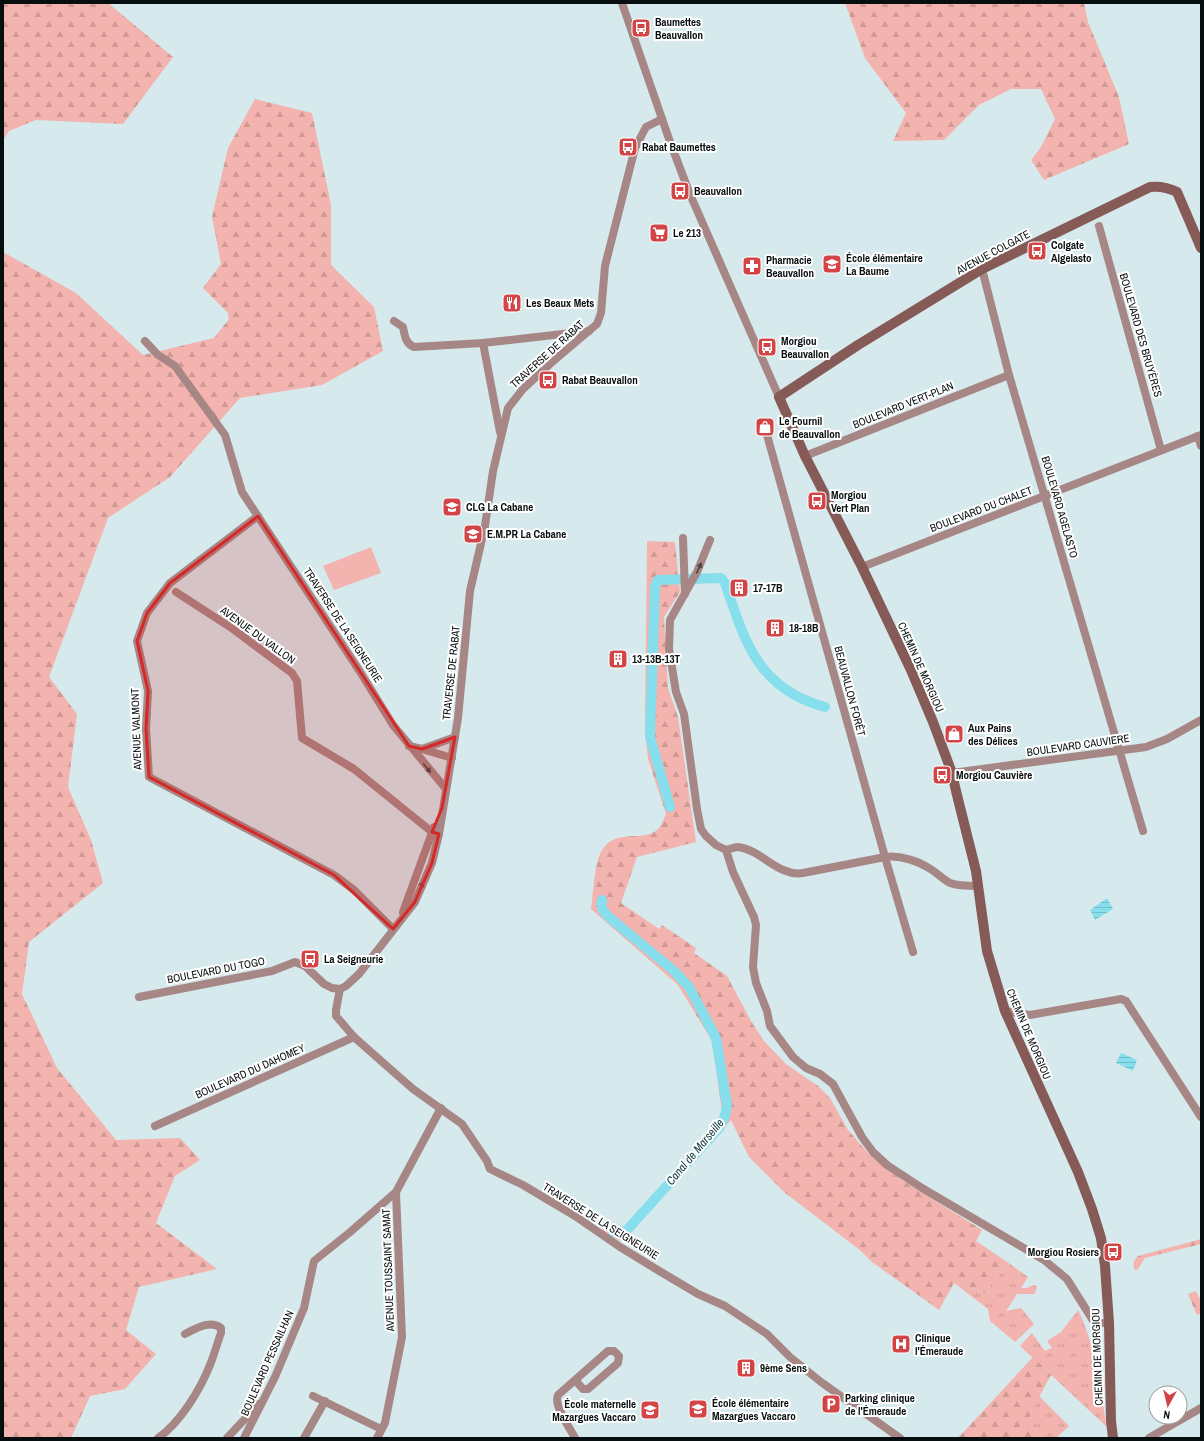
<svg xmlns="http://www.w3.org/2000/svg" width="1204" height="1441" viewBox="0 0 1204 1441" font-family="'Archivo Narrow',sans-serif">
	<defs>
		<pattern id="grass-tufts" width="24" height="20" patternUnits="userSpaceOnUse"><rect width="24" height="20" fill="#f3b3ae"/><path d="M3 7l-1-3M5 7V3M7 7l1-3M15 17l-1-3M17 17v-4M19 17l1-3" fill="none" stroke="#cf9994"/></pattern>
		<pattern id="forest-firs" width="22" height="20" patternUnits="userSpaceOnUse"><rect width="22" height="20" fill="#f3b3ae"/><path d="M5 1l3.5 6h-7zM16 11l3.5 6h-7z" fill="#cf9994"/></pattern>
		<pattern id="water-rules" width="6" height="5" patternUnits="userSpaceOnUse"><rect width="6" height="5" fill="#87deec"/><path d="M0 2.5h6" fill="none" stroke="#73bdc9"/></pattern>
	</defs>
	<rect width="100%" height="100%" fill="#d6eaed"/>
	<g fill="url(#grass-tufts)">
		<polygon points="1010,1264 1028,1277 1021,1288 1027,1288 1033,1285 1037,1286 1035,1294 1017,1294 1006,1311 1021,1308 1034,1324 1015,1342 990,1321 988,1309 954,1283 986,1294 993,1281"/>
		<path d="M1078 1310C1095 1343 1100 1390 1107 1427L1020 1346 1032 1333 1045 1351 1052 1348 1047 1341 1061 1332Z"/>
		<polygon points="1039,1396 1069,1426 1056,1438 1045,1438 1032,1428 1030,1414"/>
	</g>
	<g fill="url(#forest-firs)">
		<polygon points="3,3 108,3 173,57 123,124 36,120 9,131 3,141"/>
		<polygon points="845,3 1084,3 1088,22 1119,97 1129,144 1044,180 1031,160 1041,147 1055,119 1041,89 1011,89 979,105 944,140 893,141 906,113 865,58"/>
		<polygon points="255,99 312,113 331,205 331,265 374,307 383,351 322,385 240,398 170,477 108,518 49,677 77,714 68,787 91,840 103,883 29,942 22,994 57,1068 116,1140 180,1138 200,1160 175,1176 156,1223 217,1269 139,1287 126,1330 156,1354 125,1389 90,1396 71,1438 3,1438 3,252 76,293 143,355 214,338 229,319 228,313 203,288 221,264 212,217 228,148"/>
		<path d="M647 541 675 542 680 592 664 617 668 688 678 717 696 842 637 857 621 903 659 929 662 925 696 948 694 953 727 976 751 1021 764 1041 786 1064 818 1086 830 1098 848 1130 870 1155 902 1180 982 1230 976 1241 1010 1264 993 1281 986 1294 954 1283 939 1310 872 1262 861 1251 784 1192 749 1157 731 1120 620 1241 601 1231 607 1226 623 1230 718 1122 722 1111 712 1041 678 985 591 909C593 895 594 873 598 860 610 822 643 846 659 828 662 824 664 818 666 814L648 759 645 730Z"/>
		<path d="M1201 1239V1244L1145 1258 1138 1269 1135 1270C1132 1264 1134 1260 1138 1256Z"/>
		<polygon points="1196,1291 1201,1301 1201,1313 1197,1315 1188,1294"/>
		<polygon points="1033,1357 1051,1375 1030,1414 1032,1428 1045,1438 958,1438"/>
	</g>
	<polygon fill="#f3b3ae" points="371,547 381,573 334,590 323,566"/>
	<g fill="url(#water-rules)">
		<polygon points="1107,898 1113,909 1095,920 1090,910"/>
		<polygon points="1121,1053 1137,1060 1133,1071 1116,1063"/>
	</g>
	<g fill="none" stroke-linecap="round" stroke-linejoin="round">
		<g stroke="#87deec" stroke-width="10">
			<path d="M670 807 650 737 655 586 658 580 721 578 725 583C745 642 758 689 825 707"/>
			<path d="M602 900C600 909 604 912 610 918L674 971 689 987 716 1038 727 1105 725 1116 719 1128 627 1230 620 1234 613 1232"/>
		</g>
		<g stroke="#a78785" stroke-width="8">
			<polyline points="622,3 669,139 689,192 779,397"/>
			<polyline points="1099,226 1161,450"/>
			<polyline points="982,269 1009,375 1143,831"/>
			<path d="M394 321 403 327C405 336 405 343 414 347L483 343 589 331"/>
			<polyline points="145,341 158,355 175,366 225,435 242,492 359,670 393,725 446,789"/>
			<polyline points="483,343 500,432"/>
			<polyline points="767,435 885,857 913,952"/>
			<polyline points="1198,436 1201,446"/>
			<polyline points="805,456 1009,375"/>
			<polyline points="258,516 170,583 147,613 137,641 148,691 146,729 149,777 334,875 354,890 393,929"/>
			<polyline points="683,538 685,594"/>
			<polyline points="710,540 697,572 670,620 669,649 676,692 684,714 697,809 701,829 706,836 716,845 726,850 733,872 754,917 756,925 753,967 756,983 767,1011 770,1026 793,1057 806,1068 820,1074 833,1084 862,1137 873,1152 887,1165 922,1188 1044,1260 1067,1279 1094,1322 1099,1323 1109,1323"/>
			<polyline points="862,567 1201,435"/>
			<polyline points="176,592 233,629 292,673 297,681 302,738 354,769 432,832 439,834"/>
			<polyline points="409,746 422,749 455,737"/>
			<polyline points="422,749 452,758"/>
			<polyline points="952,773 1146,747 1167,739 1201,720"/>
			<path d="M726 850C730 849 734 847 738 847 762 850 778 877 803 873L885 857C900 855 919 861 932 870 938 874 944 880 950 883 958 886 969 886 978 886"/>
			<polyline points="403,912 434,827"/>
			<polyline points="340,989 336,1010 336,1016 354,1037 380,1060 413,1089 462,1124 487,1161 490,1169 523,1185 575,1216 620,1247 656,1269 698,1294 725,1306 767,1334 790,1357 821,1382 900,1438"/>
			<polyline points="139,997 272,971 295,962 305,966 324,984 332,988 340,989 346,986 359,974 415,902 422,886 432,863 439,834 458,718 470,591 485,526 493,471 508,408 523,389 551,363 597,324 601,313 605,266 635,148 646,127 662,119"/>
			<polyline points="1005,1011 1030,1015 1121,999 1126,1001 1201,1117"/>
			<polyline points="155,1126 354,1037"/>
			<path d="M575 1380 583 1389H588L618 1363 619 1356 614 1351H608L558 1395C553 1405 570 1428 575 1438"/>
			<polyline points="313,1396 381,1429"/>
			<path d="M158 1438C180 1423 200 1390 210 1365 214 1355 217 1344 221 1333V1328C211 1319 195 1329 185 1334"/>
			<polyline points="227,1438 259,1404"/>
			<polyline points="244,1438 275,1377 304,1308 314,1261 349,1233 396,1192"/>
			<polyline points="304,1438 325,1401"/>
			<polyline points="377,1438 385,1423 402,1337 396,1192 441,1108"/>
			<polyline points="1149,1438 1201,1408"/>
		</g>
		<path stroke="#865a57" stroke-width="10" d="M1113 1438 1111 1421 1109 1323 1105 1266 1101 1238 1092 1209 1078 1172 1005 1011 987 951 976 871 956 791 952 773 933 722 911 670 862 567 805 456 779 397 858 345 982 269 1150 187C1160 186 1167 187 1177 192L1201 248"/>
	</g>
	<defs><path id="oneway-solid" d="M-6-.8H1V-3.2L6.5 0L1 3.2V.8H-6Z"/></defs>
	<g fill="#4f4444">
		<use href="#oneway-solid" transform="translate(699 568) rotate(-65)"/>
		<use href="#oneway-solid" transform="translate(427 768) rotate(50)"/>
		<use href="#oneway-solid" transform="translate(421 887) rotate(-66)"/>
	</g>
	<path fill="#d62828" fill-opacity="0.2" stroke="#d62828" stroke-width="3" stroke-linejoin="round" d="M258 516 409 746 422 749 455 737 442 808 432 832 439 834 432 863 415 902 393 929 334 875 149 777 146 729 148 691 137 641 147 613 170 583Z"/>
	<defs>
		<g id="bus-square" transform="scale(1)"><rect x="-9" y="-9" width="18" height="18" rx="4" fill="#d34446" stroke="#fff"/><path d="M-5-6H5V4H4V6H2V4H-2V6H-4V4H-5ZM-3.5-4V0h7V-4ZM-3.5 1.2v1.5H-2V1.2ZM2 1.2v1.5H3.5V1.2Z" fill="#fff"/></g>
		<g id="supermarket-square" transform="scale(1)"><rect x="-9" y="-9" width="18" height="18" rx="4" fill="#d34446" stroke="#fff"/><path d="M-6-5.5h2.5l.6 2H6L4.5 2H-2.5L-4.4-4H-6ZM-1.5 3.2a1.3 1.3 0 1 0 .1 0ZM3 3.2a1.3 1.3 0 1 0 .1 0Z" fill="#fff"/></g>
		<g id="school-square" transform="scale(1)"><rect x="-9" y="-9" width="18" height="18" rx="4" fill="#d34446" stroke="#fff"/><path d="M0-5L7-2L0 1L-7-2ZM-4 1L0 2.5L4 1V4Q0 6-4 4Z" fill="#fff"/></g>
		<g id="pharmacy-square" transform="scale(1)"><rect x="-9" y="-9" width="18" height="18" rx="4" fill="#d34446" stroke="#fff"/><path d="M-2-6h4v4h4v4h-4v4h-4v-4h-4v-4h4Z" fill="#fff"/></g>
		<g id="restaurant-square" transform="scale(1)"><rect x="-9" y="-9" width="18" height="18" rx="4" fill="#d34446" stroke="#fff"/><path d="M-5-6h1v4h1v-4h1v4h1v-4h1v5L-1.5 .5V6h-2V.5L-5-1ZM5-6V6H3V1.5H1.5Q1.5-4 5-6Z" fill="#fff"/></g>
		<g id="shop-square" transform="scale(1)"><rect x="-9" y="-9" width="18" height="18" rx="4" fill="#d34446" stroke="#fff"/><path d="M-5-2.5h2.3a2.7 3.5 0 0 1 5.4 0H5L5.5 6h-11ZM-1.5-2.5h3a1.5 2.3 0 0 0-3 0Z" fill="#fff"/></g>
		<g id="building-square" transform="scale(1)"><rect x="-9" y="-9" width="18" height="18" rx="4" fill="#d34446" stroke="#fff"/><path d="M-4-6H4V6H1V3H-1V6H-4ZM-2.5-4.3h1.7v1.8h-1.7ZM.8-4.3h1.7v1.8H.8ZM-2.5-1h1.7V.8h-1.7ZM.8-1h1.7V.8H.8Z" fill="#fff"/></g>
		<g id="hospital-square" transform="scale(1)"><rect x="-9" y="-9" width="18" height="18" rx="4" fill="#d34446" stroke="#fff"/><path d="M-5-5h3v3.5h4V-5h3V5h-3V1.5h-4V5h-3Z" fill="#fff"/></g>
		<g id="parking-square" transform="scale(1)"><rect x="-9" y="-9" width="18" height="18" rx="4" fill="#d34446" stroke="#fff"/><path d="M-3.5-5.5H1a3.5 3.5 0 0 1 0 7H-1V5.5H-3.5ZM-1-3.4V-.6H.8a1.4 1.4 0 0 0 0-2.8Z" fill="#fff"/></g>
	</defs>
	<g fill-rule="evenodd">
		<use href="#bus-square" x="641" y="28"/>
		<use href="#bus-square" x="628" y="147"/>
		<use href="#bus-square" x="680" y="191"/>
		<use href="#supermarket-square" x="659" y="233"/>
		<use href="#bus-square" x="1037" y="251"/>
		<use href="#school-square" x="832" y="264"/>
		<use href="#pharmacy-square" x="752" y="266"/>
		<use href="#restaurant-square" x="512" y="303"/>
		<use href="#bus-square" x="767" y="347"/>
		<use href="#bus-square" x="548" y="380"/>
		<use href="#shop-square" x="765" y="427"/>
		<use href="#bus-square" x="817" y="501"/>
		<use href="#school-square" x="452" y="507"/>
		<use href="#school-square" x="473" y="534"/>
		<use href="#building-square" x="739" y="588"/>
		<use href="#building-square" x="775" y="628"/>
		<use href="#building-square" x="618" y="659"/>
		<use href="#shop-square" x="954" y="734"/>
		<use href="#bus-square" x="942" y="775"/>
		<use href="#bus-square" x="310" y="959"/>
		<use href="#bus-square" x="1113" y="1252"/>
		<use href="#hospital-square" x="901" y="1344"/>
		<use href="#building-square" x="746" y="1368"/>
		<use href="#parking-square" x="831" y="1404"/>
		<use href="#school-square" x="698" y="1409"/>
		<use href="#school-square" x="650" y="1410"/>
	</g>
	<g text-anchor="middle" stroke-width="4" stroke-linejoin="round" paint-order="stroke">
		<g font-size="11" font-weight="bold" fill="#070e0f" stroke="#fff" text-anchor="start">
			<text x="655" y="26">Baumettes<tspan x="655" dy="13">Beauvallon</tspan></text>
			<text x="642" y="151">Rabat Baumettes</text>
			<text x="694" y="195">Beauvallon</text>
			<text x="673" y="237">Le 213</text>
			<text x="1051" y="249">Colgate<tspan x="1051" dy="13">Algelasto</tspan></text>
			<text x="846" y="262">École élémentaire<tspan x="846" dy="13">La Baume</tspan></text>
			<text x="766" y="264">Pharmacie<tspan x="766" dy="13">Beauvallon</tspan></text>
			<text x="526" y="307">Les Beaux Mets</text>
			<text x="781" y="345">Morgiou<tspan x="781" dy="13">Beauvallon</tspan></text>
			<text x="562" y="384">Rabat Beauvallon</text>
			<text x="779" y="425">Le Fournil<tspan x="779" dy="13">de Beauvallon</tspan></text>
			<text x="831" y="499">Morgiou<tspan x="831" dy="13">Vert Plan</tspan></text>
			<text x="466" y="511">CLG La Cabane</text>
			<text x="487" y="538">E.M.PR La Cabane</text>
			<text x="753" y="592">17-17B</text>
			<text x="789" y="632">18-18B</text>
			<text x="632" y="663">13-13B-13T</text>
			<text x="968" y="732">Aux Pains<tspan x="968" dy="13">des Délices</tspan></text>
			<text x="956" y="779">Morgiou Cauvière</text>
			<text x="324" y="963">La Seigneurie</text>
			<text x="1099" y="1256" text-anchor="end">Morgiou Rosiers</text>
			<text x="915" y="1342">Clinique<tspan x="915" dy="13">l'Émeraude</tspan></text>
			<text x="760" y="1372">9ème Sens</text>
			<text x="845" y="1402">Parking clinique<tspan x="845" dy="13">de l'Émeraude</tspan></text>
			<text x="712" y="1407">École élémentaire<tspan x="712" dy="13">Mazargues Vaccaro</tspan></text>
			<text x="636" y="1408" text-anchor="end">École maternelle<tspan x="636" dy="13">Mazargues Vaccaro</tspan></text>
		</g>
		<g font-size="11" fill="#070e0f" stroke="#fff">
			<text transform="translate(993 252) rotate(-28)" y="4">AVENUE COLGATE</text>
			<text transform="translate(1141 335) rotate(74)" y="4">BOULEVARD DES BRUYÈRES</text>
			<text transform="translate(547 354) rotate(-42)" y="4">TRAVERSE DE RABAT</text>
			<text transform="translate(903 405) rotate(-22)" y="4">BOULEVARD VERT-PLAN</text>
			<text transform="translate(1060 507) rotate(74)" y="4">BOULEVARD AGELASTO</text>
			<text transform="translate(981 509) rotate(-21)" y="4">BOULEVARD DU CHALET</text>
			<text transform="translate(343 625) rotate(57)" y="4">TRAVERSE DE LA SEIGNEURIE</text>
			<text transform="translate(258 635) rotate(36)" y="4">AVENUE DU VALLON</text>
			<text transform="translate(921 667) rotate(66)" y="4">CHEMIN DE MORGIOU</text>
			<text transform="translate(451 673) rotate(-84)" y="4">TRAVERSE DE RABAT</text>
			<text transform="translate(850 691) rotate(75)" y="4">BEAUVALLON FORÊT</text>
			<text transform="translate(136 729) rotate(-92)" y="4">AVENUE VALMONT</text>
			<text transform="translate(1078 745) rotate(-8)" y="4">BOULEVARD CAUVIERE</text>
			<text transform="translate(216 970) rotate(-11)" y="4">BOULEVARD DU TOGO</text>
			<text transform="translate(1029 1034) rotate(67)" y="4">CHEMIN DE MORGIOU</text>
			<text transform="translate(250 1071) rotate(-24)" y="4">BOULEVARD DU DAHOMEY</text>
			<text transform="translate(601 1221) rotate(32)" y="4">TRAVERSE DE LA SEIGNEURIE</text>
			<text transform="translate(388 1270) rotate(-92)" y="4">AVENUE TOUSSAINT SAMAT</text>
			<text transform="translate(1097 1357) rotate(-92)" y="4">CHEMIN DE MORGIOU</text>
			<text transform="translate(267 1363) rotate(-66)" y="4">BOULEVARD PESSAILHAN</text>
		</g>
		<g font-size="12" font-style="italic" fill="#174047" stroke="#fff">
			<text transform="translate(695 1152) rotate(-50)" y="4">Canal de Marseille</text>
		</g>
	</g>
	<rect width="1204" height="1441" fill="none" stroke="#070e0f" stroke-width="8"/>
	<g transform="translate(1168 1405) rotate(188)"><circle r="19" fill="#ffffff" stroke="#9c9f9f"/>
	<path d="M0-3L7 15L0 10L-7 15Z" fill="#d34446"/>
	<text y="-6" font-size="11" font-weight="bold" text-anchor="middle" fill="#070e0f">N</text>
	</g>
</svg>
